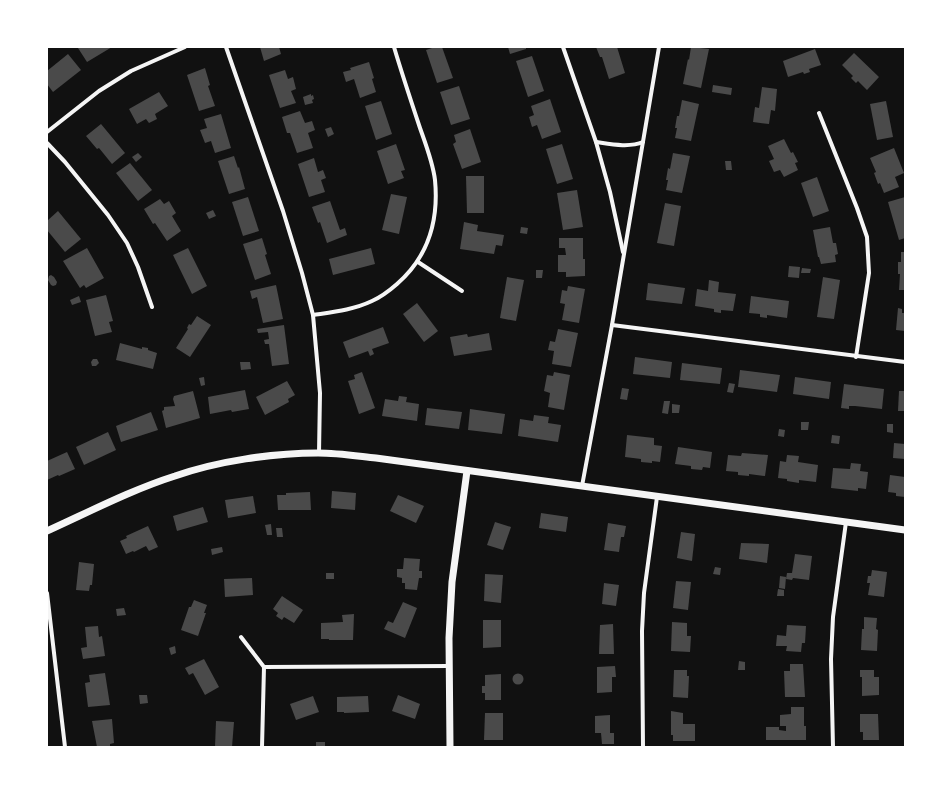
<svg xmlns="http://www.w3.org/2000/svg" width="952" height="794" viewBox="0 0 952 794" font-family="Lato,sans-serif">
	<rect width="100%" height="100%" fill="#111"/>
	<g fill="#4a4a4a">
		<polygon points="79,47 112,47 87,62 78,48"/>
		<polygon points="260,47 279,47 281,54 264,61"/>
		<polygon points="435,47 442,47 453,78 437,83 426,50"/>
		<polygon points="508,47 526,47 526,49 510,54"/>
		<polygon points="596,47 617,47 625,73 609,79 602,57 600,57"/>
		<polygon points="691,47 709,49 701,88 683,84 688,59 689,60"/>
		<polygon points="815,49 821,65 809,69 810,72 804,74 803,72 788,77 783,61"/>
		<polygon points="854,53 879,77 867,90 858,81 856,83 851,78 853,76 842,65"/>
		<polygon points="68,54 81,70 53,92 47,84 47,71"/>
		<polygon points="532,56 544,91 528,97 516,61"/>
		<polygon points="369,62 374,78 372,79 376,92 360,98 354,79 346,82 343,72 351,70 350,68"/>
		<polygon points="205,68 210,85 208,86 215,106 199,111 187,75"/>
		<polygon points="285,70 288,79 293,77 296,89 291,91 296,103 280,108 269,75"/>
		<polygon points="713,85 732,88 731,95 712,92"/>
		<polygon points="459,86 470,119 451,125 440,92"/>
		<polygon points="762,87 777,89 775,111 771,110 769,124 753,122 755,107 759,108"/>
		<polygon points="159,92 168,106 155,114 157,119 149,123 146,119 137,124 129,109"/>
		<polygon points="311,94 311,96 313,95 314,99 312,100 313,103 305,105 303,97"/>
		<polygon points="550,99 561,132 542,139 537,125 532,127 529,117 534,115 531,106"/>
		<polygon points="682,100 699,104 691,141 675,138 677,128 675,128 677,116 679,116"/>
		<polygon points="381,101 392,134 376,140 365,106"/>
		<polygon points="886,101 893,137 877,140 870,104"/>
		<polygon points="300,111 305,123 312,121 315,130 308,133 313,148 297,153 290,133 287,133 282,117"/>
		<polygon points="221,114 231,148 215,153 211,141 205,143 200,130 207,128 204,119"/>
		<polygon points="101,124 125,153 112,164 99,148 97,149 86,136"/>
		<polygon points="331,127 334,134 328,137 325,129"/>
		<polygon points="470,129 481,162 462,169 453,144 456,142 454,135"/>
		<polygon points="784,139 791,153 793,152 798,162 795,163 798,170 784,177 780,170 774,172 769,161 774,159 768,146"/>
		<polygon points="396,144 405,170 401,171 404,178 388,184 377,151"/>
		<polygon points="562,144 573,179 557,184 546,149"/>
		<polygon points="894,148 904,173 895,177 899,187 884,193 880,183 878,184 874,173 876,172 870,158"/>
		<polygon points="138,153 142,157 136,162 132,157"/>
		<polygon points="673,153 690,156 682,193 666,190 668,180 666,180 668,168 670,169"/>
		<polygon points="234,156 238,168 239,167 245,189 229,194 218,161"/>
		<polygon points="314,158 318,172 323,170 326,178 321,180 325,192 309,197 298,164"/>
		<polygon points="725,161 731,161 732,170 726,170"/>
		<polygon points="130,163 152,190 138,201 116,173"/>
		<polygon points="466,176 484,176 484,213 467,213"/>
		<polygon points="817,177 829,211 813,217 801,183"/>
		<polygon points="577,190 583,227 563,230 557,193"/>
		<polygon points="391,194 407,197 399,234 382,230"/>
		<polygon points="248,197 259,231 243,236 232,202"/>
		<polygon points="905,197 905,238 899,240 888,202"/>
		<polygon points="160,199 164,204 169,201 176,213 172,216 181,231 167,241 155,223 153,224 144,209"/>
		<polygon points="330,201 340,230 345,228 347,235 327,243 320,222 318,223 312,207"/>
		<polygon points="665,203 681,206 674,246 657,243"/>
		<polygon points="213,210 216,216 209,219 206,213"/>
		<polygon points="58,211 81,239 65,252 47,230 47,221"/>
		<polygon points="464,222 478,225 477,231 504,235 502,246 496,245 494,254 460,249"/>
		<polygon points="521,227 528,228 527,234 520,233"/>
		<polygon points="830,227 833,243 836,243 838,254 835,255 836,262 821,264 819,257 818,257 813,230"/>
		<polygon points="262,238 267,254 265,255 271,274 255,280 243,244"/>
		<polygon points="559,238 583,238 583,259 585,259 585,276 566,277 566,272 558,272 558,255 566,255 565,248 559,248"/>
		<polygon points="87,248 104,278 86,288 84,285 80,288 63,261"/>
		<polygon points="188,248 207,286 192,294 173,255"/>
		<polygon points="371,248 375,264 333,275 329,259"/>
		<polygon points="901,252 905,252 905,290 899,290 900,274 898,274 898,262 901,262"/>
		<polygon points="789,266 800,267 799,278 788,277"/>
		<polygon points="802,268 811,269 810,273 801,273"/>
		<polygon points="536,270 543,270 542,278 536,278"/>
		<polygon points="51,275 54,277 57,282 56,285 53,286 51,285 48,280 49,276"/>
		<polygon points="507,277 524,280 516,321 500,318"/>
		<polygon points="823,277 840,280 834,319 817,317"/>
		<polygon points="709,280 719,282 718,292 736,294 733,311 721,310 721,313 714,312 714,309 695,306 697,289 708,291"/>
		<polygon points="648,283 685,288 682,304 646,300"/>
		<polygon points="276,285 283,319 263,323 257,297 252,299 250,291"/>
		<polygon points="568,286 585,289 579,323 562,320 565,304 560,303 562,290 567,291"/>
		<polygon points="106,295 113,321 109,322 112,332 95,336 86,300"/>
		<polygon points="79,296 81,302 72,305 70,300"/>
		<polygon points="751,296 789,301 787,318 767,315 767,318 760,317 760,314 749,313"/>
		<polygon points="417,303 438,331 424,342 403,314"/>
		<polygon points="898,308 902,309 902,313 905,313 905,331 896,330"/>
		<polygon points="197,316 211,325 190,357 176,348 188,329 187,328 189,324 191,325"/>
		<polygon points="284,325 289,364 272,366 269,344 265,344 264,340 269,339 268,332 258,333 257,329"/>
		<polygon points="383,327 389,343 372,349 374,354 370,356 368,351 349,358 343,342"/>
		<polygon points="558,329 578,333 571,367 552,364 554,351 548,350 550,341 555,342"/>
		<polygon points="489,333 492,350 454,356 450,337 467,334 468,337"/>
		<polygon points="120,343 142,349 142,347 148,348 148,350 157,353 153,369 116,360"/>
		<polygon points="635,357 672,362 670,378 633,374"/>
		<polygon points="93,359 97,359 99,363 96,366 92,366 91,362"/>
		<polygon points="240,362 250,362 251,369 241,370"/>
		<polygon points="682,363 722,368 720,384 680,380"/>
		<polygon points="740,370 780,375 777,392 738,387"/>
		<polygon points="362,372 375,408 359,414 348,381 355,379 354,375"/>
		<polygon points="554,372 570,375 564,410 548,407 550,393 544,391 547,375 553,376"/>
		<polygon points="204,377 205,385 201,386 199,378"/>
		<polygon points="795,377 831,382 829,399 793,394"/>
		<polygon points="287,381 295,395 288,399 289,402 265,415 256,397"/>
		<polygon points="729,383 735,384 733,393 727,392"/>
		<polygon points="844,384 884,389 882,409 855,406 849,406 849,409 841,408"/>
		<polygon points="622,388 629,389 627,400 620,399"/>
		<polygon points="245,390 249,409 232,412 231,410 210,414 208,397"/>
		<polygon points="193,391 200,418 166,428 162,411 164,410 164,407 175,406 173,399 174,396"/>
		<polygon points="899,391 905,391 905,411 898,411"/>
		<polygon points="399,396 407,397 406,402 419,404 417,421 382,416 385,399 398,401"/>
		<polygon points="664,401 670,401 668,414 662,413"/>
		<polygon points="672,404 680,405 679,413 672,413"/>
		<polygon points="427,408 462,412 459,429 425,425"/>
		<polygon points="470,409 505,414 502,434 468,430"/>
		<polygon points="151,412 158,430 121,442 116,426"/>
		<polygon points="534,415 549,417 548,423 561,425 558,442 518,436 520,419 533,421"/>
		<polygon points="801,422 809,422 808,430 801,430"/>
		<polygon points="887,424 893,424 893,433 887,432"/>
		<polygon points="779,429 785,430 784,437 778,436"/>
		<polygon points="108,432 116,450 84,465 76,447"/>
		<polygon points="627,435 654,438 654,445 662,446 660,462 652,461 652,463 641,462 641,459 625,457"/>
		<polygon points="832,435 840,436 839,444 831,443"/>
		<polygon points="894,443 905,444 905,459 893,458"/>
		<polygon points="678,447 712,452 710,468 703,467 702,470 691,469 691,466 675,464"/>
		<polygon points="67,452 75,469 59,476 58,475 47,480 47,461"/>
		<polygon points="742,453 768,455 765,476 749,474 749,476 738,475 738,472 726,471 728,455 741,456"/>
		<polygon points="787,455 799,456 798,462 818,465 816,482 799,480 799,483 787,481 787,479 778,478 780,461 786,462"/>
		<polygon points="851,463 861,464 860,471 868,472 866,489 858,488 858,491 831,488 833,468 850,469"/>
		<polygon points="890,475 905,477 905,497 896,496 896,493 888,492"/>
		<polygon points="332,491 356,493 355,510 331,508"/>
		<polygon points="310,492 311,510 278,510 277,495 286,495 286,493"/>
		<polygon points="398,495 424,506 416,523 390,511"/>
		<polygon points="253,496 256,513 228,518 225,500"/>
		<polygon points="203,507 208,522 177,531 173,516"/>
		<polygon points="541,513 568,517 566,532 539,528"/>
		<polygon points="495,522 511,527 503,550 487,545"/>
		<polygon points="608,523 626,526 624,537 621,537 619,552 604,550"/>
		<polygon points="271,524 272,535 267,535 265,525"/>
		<polygon points="148,526 158,547 149,551 146,546 134,552 133,551 126,554 120,541 127,538 126,536"/>
		<polygon points="276,528 282,528 283,537 277,537"/>
		<polygon points="681,532 695,534 692,561 677,558"/>
		<polygon points="741,543 769,544 767,563 739,559"/>
		<polygon points="222,547 223,552 212,555 211,549"/>
		<polygon points="795,554 812,556 809,580 793,578 792,580 786,579 787,573 792,573"/>
		<polygon points="404,558 420,559 419,571 422,571 422,578 419,578 417,590 405,589 405,583 402,583 402,578 397,577 397,569 403,569"/>
		<polygon points="79,562 94,564 92,585 90,585 89,591 76,590"/>
		<polygon points="715,567 721,568 720,575 713,574"/>
		<polygon points="872,570 887,572 884,597 868,595 870,583 867,583 868,576 871,576"/>
		<rect x="326" y="573" width="8" height="6"/>
		<polygon points="485,574 503,575 501,603 484,601"/>
		<polygon points="780,576 786,577 785,589 779,588"/>
		<polygon points="252,578 253,595 225,597 224,579"/>
		<polygon points="676,581 691,582 688,610 673,608"/>
		<polygon points="604,583 619,585 616,606 602,604"/>
		<polygon points="778,589 784,590 784,596 777,596"/>
		<polygon points="282,596 303,610 294,623 284,617 282,620 276,616 278,613 273,609"/>
		<polygon points="194,600 207,605 204,613 206,613 198,636 181,630 189,607 191,607"/>
		<polygon points="403,602 417,608 405,638 384,629 388,621 393,623"/>
		<polygon points="124,608 126,615 117,616 116,609"/>
		<polygon points="354,614 353,640 329,640 329,639 321,639 321,623 343,622 342,615"/>
		<polygon points="864,617 877,618 876,629 878,630 877,651 861,650 862,629 864,629"/>
		<polygon points="483,620 501,620 501,647 483,648"/>
		<polygon points="672,622 687,623 687,636 691,636 690,652 671,651"/>
		<polygon points="613,624 614,654 599,654 600,625"/>
		<polygon points="787,625 806,626 805,643 802,643 801,652 786,651 787,646 776,646 777,635 786,636"/>
		<polygon points="98,626 99,637 102,636 105,656 83,659 81,648 87,647 85,627"/>
		<polygon points="175,646 176,653 171,655 169,648"/>
		<polygon points="204,659 219,687 205,695 193,673 189,675 185,668"/>
		<polygon points="739,661 745,662 745,670 738,670"/>
		<polygon points="790,664 803,664 805,697 785,697 784,671 790,671"/>
		<polygon points="615,666 616,677 612,677 612,692 597,693 597,667"/>
		<polygon points="674,670 687,670 687,676 689,676 688,698 673,697"/>
		<polygon points="860,670 874,670 874,677 879,677 879,695 862,696 862,677 860,677"/>
		<polygon points="105,673 110,705 88,707 85,683 90,682 89,675"/>
		<circle cx="518" cy="679" r="5.5"/>
		<polygon points="501,674 501,700 485,700 485,693 482,693 482,686 485,686 485,675"/>
		<polygon points="139,695 147,695 148,703 140,704"/>
		<polygon points="398,695 420,704 415,719 392,711"/>
		<polygon points="313,696 319,712 296,720 290,704"/>
		<polygon points="368,696 369,712 344,713 344,712 337,712 337,697"/>
		<polygon points="791,707 804,707 804,726 806,726 806,740 766,740 766,727 779,727 779,730 786,731 786,726 780,726 780,715 791,714"/>
		<polygon points="671,711 683,713 683,724 695,724 695,741 673,741 673,735 671,735"/>
		<polygon points="485,713 503,713 503,740 484,740"/>
		<polygon points="860,714 878,714 879,740 863,740 863,732 860,732"/>
		<polygon points="610,715 610,733 614,733 614,744 602,744 601,733 595,733 595,716"/>
		<polygon points="112,719 114,743 110,744 110,747 97,747 92,721"/>
		<polygon points="216,721 234,722 232,747 215,747"/>
		<rect x="316" y="742" width="9" height="5"/>
	</g>
	<g fill="none" stroke-linecap="round" stroke-linejoin="round">
		<g stroke="#f5f5f5" stroke-width="4">
			<polyline points="226,47 283,211 302,273 313,315 320,393 319,453"/>
			<polyline points="563,47 596,142 610,192 623,252"/>
			<polyline points="819,113 857,208 867,237 869,273 856,357"/>
			<polyline points="47,132 99,91 131,71 185,47"/>
			<path d="M596 142C610 144 629 148 643 142"/>
			<polyline points="47,143 65,162 108,215 127,243 138,267 152,307"/>
			<polyline points="418,262 462,291"/>
			<path d="M313 315C333 312 353 310 372 301 381 297 389 291 397 284 428 257 439 222 435 180 433 163 426 145 420 128 411 101 402 74 394 47"/>
			<polyline points="612,325 905,362"/>
			<polyline points="582,486 612,325 659,47"/>
			<polyline points="47,593 65,747"/>
			<polyline points="241,637 264,667"/>
			<polyline points="264,667 449,666"/>
			<polyline points="262,747 264,667"/>
			<polyline points="643,747 642,631 644,593 657,497"/>
			<polyline points="833,747 831,659 833,617 846,522"/>
		</g>
		<g stroke="#f5f5f5" stroke-width="7">
			<path d="M47 531C89 512 131 490 175 476 218 461 273 453 318 453 337 453 357 456 376 458L905 530"/>
			<polyline points="450,747 449,638 452,582 467,471"/>
		</g>
	</g>
	<rect width="952" height="794" fill="none" stroke="#ffffff" stroke-width="96"/>
</svg>
